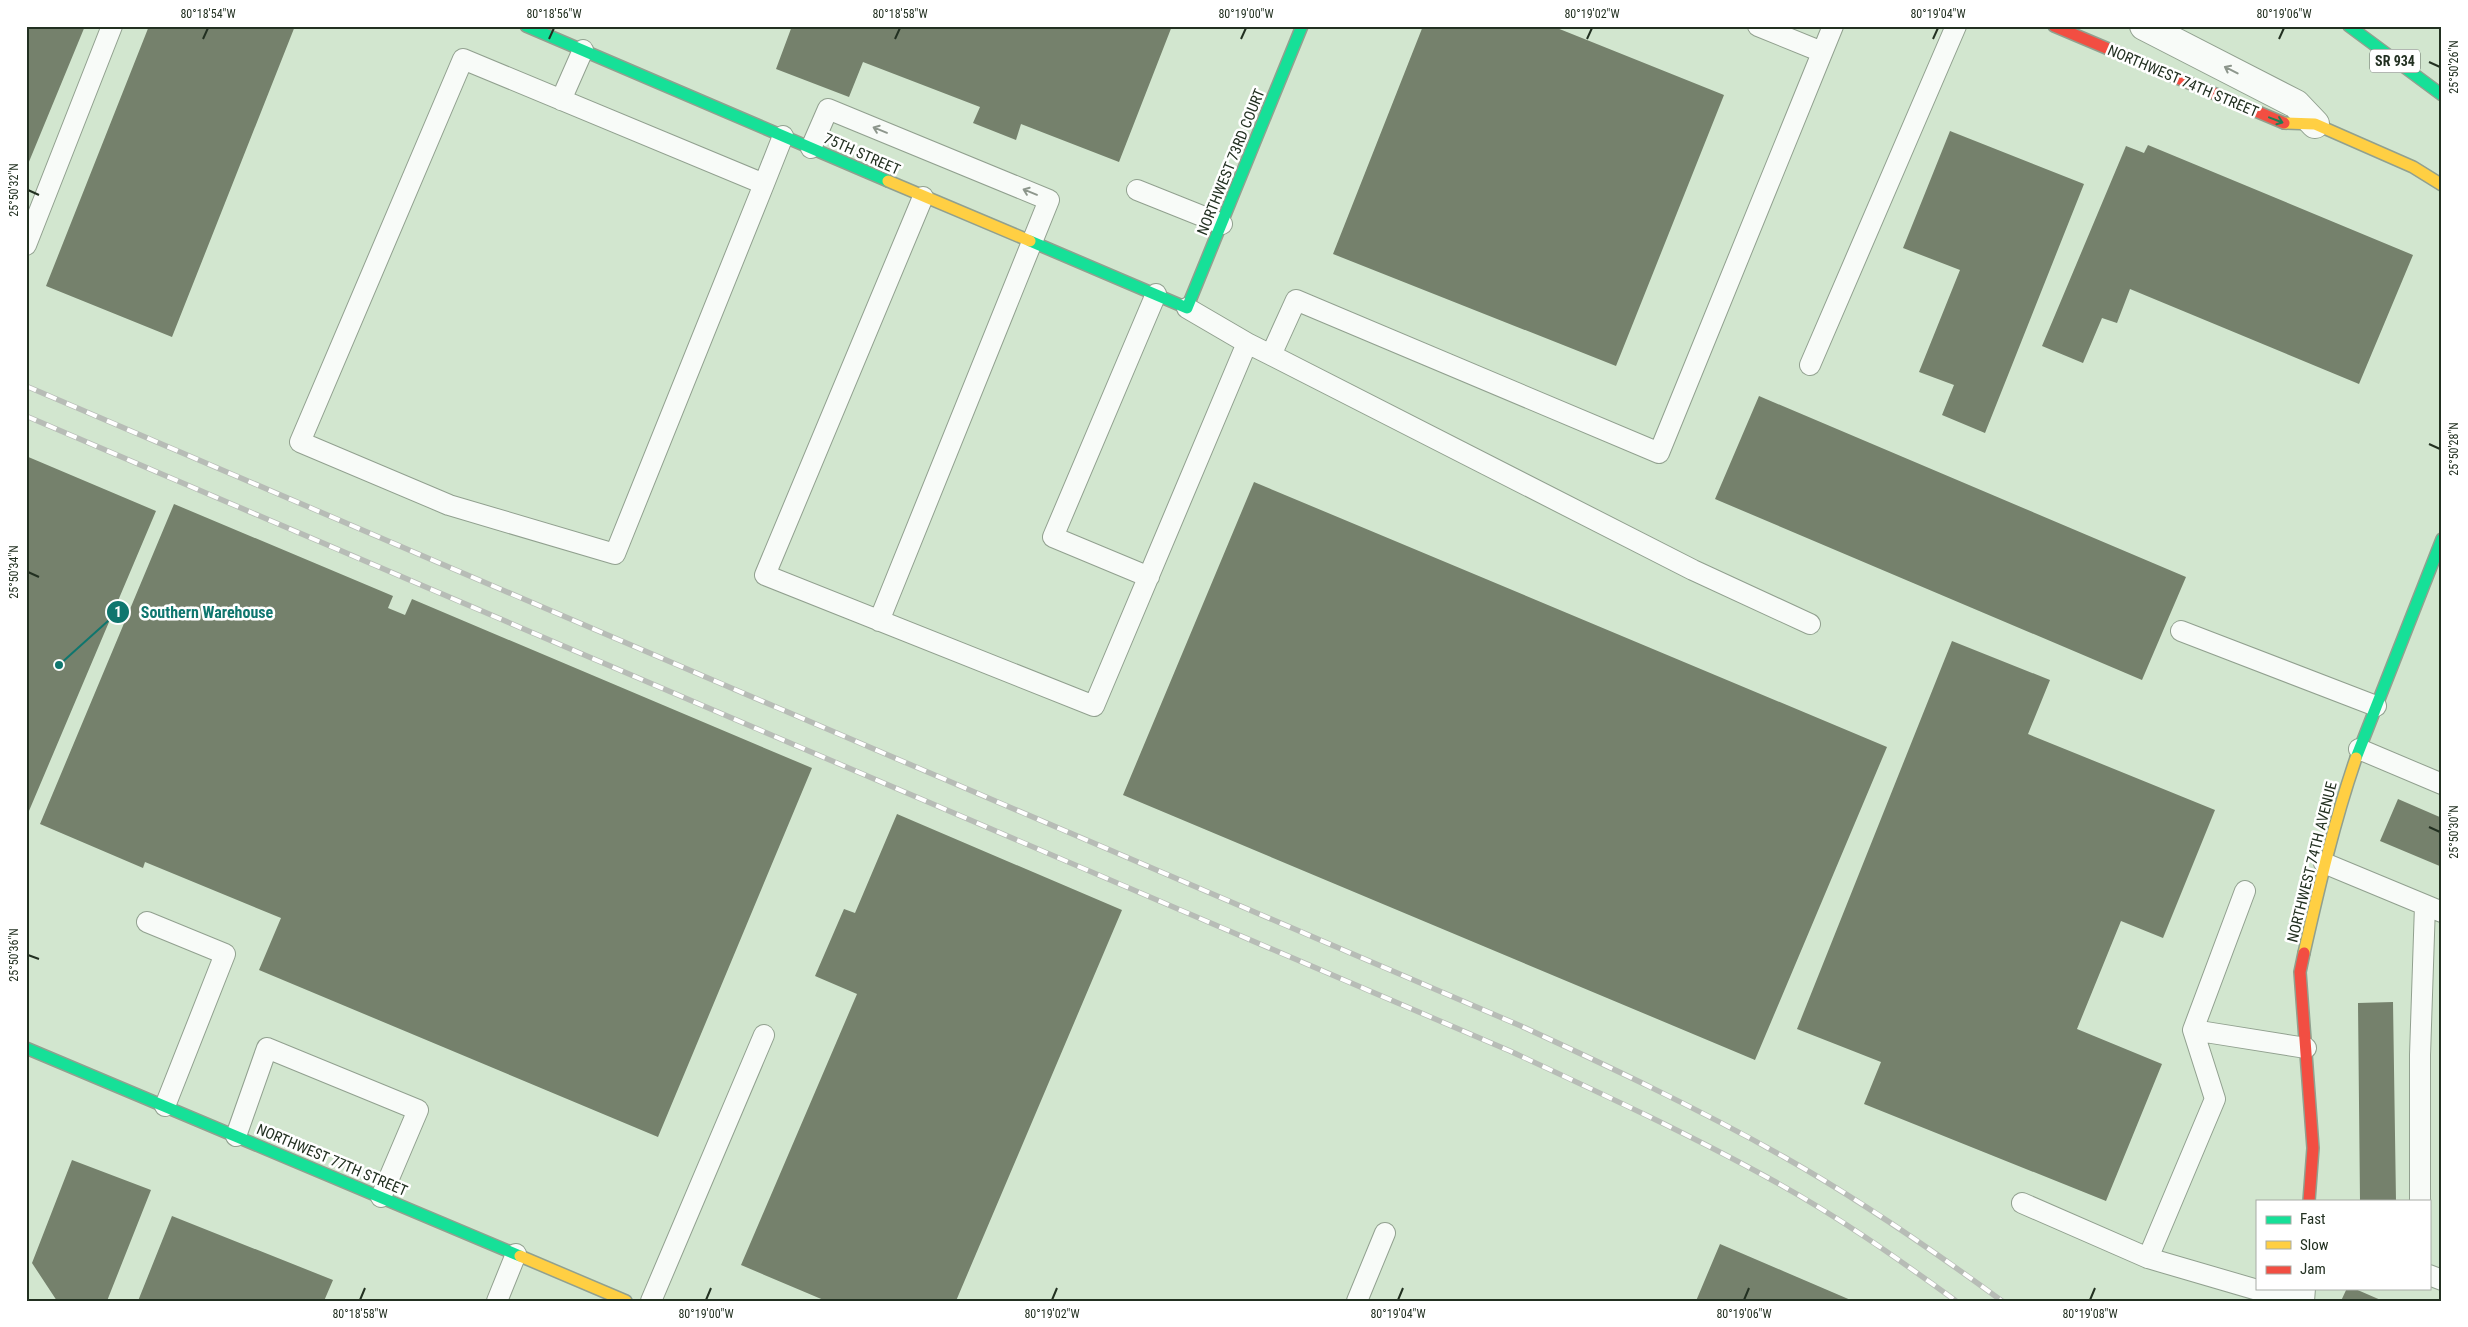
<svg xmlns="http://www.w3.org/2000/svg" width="2468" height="1327" font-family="'Roboto Condensed',sans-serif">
<rect width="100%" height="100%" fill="#d2e6cf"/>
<path fill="#75816c" d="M26,26H85L26,169Z
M149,26H295L172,337L46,286Z
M792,26H1172L1119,162L1021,124L1016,140L973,123L980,107L863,62L849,97L776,69Z
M1423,26H1552L1724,95L1616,366L1333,254Z
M1950,131L2084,184L1985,433L1942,415L1954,385L1919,372L1960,270L1903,248Z
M2148,145L2413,255L2359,384L2130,289L2117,323L2102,318L2083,363L2042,346L2126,146L2144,153Z
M1759,396L2186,577L2142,680L1715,499Z
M26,456L156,511L26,818Z
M1254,482L1887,747L1755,1060L1123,795Z
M174,504L393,596L388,608L405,615L412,599L812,768L658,1137L259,970L281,918L145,862L143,868L40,824Z
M1952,641L2050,680L2028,734L2215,810L2163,938L2121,921L2077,1029L2162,1064L2106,1201L1864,1104L1881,1062L1797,1029Z
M2398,799L2442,818V867L2380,841Z
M897,814L1122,910L956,1301H826L741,1265L857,994L815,976L844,909L855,913Z
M2393,1002L2396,1201H2360L2358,1003Z
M72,1160L151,1190L107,1301H57L32,1263Z
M172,1216L333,1280L324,1301H138Z
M1720,1244L1853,1301H1696Z
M2347,1288H2353L2383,1301H2341Z"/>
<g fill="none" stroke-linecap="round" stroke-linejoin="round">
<g stroke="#91a08f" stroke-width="22">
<path id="lane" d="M1758,26L1822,52
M561,100L583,50
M811,148L828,109L1049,200L879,621
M764,184L463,59L300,442L449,505L615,554L764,184L783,136
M1137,190L1222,224
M923,197L765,575L1094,706L1247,343L1187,308
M26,245L112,26
M1247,343L1271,355L1296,300L1659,453L1833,26
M1271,355L1693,570L1810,624
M1810,365L1956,26
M1149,577L1053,537L1156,294
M2181,631L2376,706
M2359,749L2442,784
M2324,863L2442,912
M2245,891L2193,1030L2306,1048
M147,922L225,954L165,1106
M2193,1030L2215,1099L2148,1258L2295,1301
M236,1136L267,1048L418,1110L381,1197
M2420,1201V1055L2425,905
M2022,1203L2148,1258
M2429,1275L2442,1280
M497,1301L516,1254
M651,1301L764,1035
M1357,1301L1385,1233"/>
</g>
<g stroke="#91a08f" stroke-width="30">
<path id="street" d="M2144,26L2296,104L2315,124
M2300,1301L2301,1288"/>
</g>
<g stroke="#91a08f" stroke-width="14">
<path id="fast" d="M526,26L888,181
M2349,26L2442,95
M1030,241L1187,308L1302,26
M2356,758L2442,539
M26,1048L520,1256"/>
</g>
<g stroke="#91a08f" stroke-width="14">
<path id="slow" d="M2284,123L2315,124L2413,167L2442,185
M888,181L1030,241
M2304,953C2319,887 2334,822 2356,758
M520,1256L626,1301"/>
</g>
<g stroke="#91a08f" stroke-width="14">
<path id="jam" d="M2054,26L2284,123
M2304,953L2300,972L2313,1148L2309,1201"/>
</g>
<use href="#lane" stroke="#f8fbf8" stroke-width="20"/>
<use href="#street" stroke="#f8fbf8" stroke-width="28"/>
<use href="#fast" stroke="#16e098" stroke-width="11"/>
<use href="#slow" stroke="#ffcf43" stroke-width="11"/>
<use href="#jam" stroke="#f24e42" stroke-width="11"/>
<g stroke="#b7bcb6" stroke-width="5.5">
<path id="rail" d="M26,386L1521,1026C1610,1067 1699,1109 1784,1157C1860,1200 1931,1249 2002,1301
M26,416L1510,1051C1598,1092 1687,1133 1772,1180C1836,1215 1897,1258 1956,1301"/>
</g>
<use href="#rail" stroke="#fff" stroke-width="4" stroke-dasharray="11" stroke-linecap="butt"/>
</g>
<defs><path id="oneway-shaft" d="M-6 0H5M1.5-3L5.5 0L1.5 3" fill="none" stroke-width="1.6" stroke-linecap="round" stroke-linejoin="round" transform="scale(1.25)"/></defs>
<g stroke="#8d968c">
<use href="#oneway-shaft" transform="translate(2231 70) rotate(-153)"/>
<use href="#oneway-shaft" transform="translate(880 130) rotate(-158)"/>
<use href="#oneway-shaft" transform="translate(1030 192) rotate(-158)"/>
</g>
<use stroke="#1d7f57" href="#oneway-shaft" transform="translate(2276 120) rotate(21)"/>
<path fill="none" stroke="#223021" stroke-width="2" d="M203,39L208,28M549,39L554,28M895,39L900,28M1241,39L1246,28M1587,39L1592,28M1933,39L1938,28M2279,39L2284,28M2429,62L2440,67M28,190L39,195M2429,444L2440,449M28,572L39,577M2429,827L2440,832M28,955L39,959M360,1300L365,1288M706,1300L711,1288M1052,1300L1057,1288M1398,1300L1403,1288M1744,1300L1749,1288M2090,1300L2095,1288"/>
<g text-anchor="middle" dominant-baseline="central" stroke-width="5" stroke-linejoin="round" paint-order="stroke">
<rect fill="#fff" stroke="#646e64" stroke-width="1" x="2370" y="49.5" width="50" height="23" rx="4"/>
<g font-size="14" font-weight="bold" fill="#223021">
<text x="2395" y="61">SR 934</text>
</g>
<g font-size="15" fill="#223021" stroke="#fff">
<text transform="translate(2183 81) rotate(23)">NORTHWEST 74TH STREET</text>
<text transform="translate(862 154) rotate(24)">75TH STREET</text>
<text transform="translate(1231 162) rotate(-68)">NORTHWEST 73RD COURT</text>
<text transform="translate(2312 862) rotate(-76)">NORTHWEST 74TH AVENUE</text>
<text transform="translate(332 1160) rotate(23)">NORTHWEST 77TH STREET</text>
</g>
</g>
<path fill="none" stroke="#0f766e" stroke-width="2" d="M59 665L118 612"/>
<g fill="#0f766e" stroke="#fff" stroke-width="2">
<circle cx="59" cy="665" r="5"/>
<circle cx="118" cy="612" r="12"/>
</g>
<g font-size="15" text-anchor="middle" font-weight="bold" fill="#fff">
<text x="118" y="617">1</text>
</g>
<g font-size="16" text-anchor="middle" font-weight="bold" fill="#0f766e" stroke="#fff" stroke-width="5" stroke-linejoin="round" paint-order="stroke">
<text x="207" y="618">Southern Warehouse</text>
</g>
<rect width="2468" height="1327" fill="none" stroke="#ffffff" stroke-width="55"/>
<rect x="2256" y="1200" width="175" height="90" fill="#ffffff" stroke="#a7aca6"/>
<rect x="2266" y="1216" width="25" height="8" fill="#16e098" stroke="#a7aca6"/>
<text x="2300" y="1224" font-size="15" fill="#223021">Fast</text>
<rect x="2266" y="1241" width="25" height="8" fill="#ffcf43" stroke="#a7aca6"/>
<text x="2300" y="1250" font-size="15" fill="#223021">Slow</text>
<rect x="2266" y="1266" width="25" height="8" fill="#f24e42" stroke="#a7aca6"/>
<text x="2300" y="1274" font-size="15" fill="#223021">Jam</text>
<rect x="28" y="28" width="2412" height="1272" fill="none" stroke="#223021" stroke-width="2"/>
<g font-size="12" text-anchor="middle" fill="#223021">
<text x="208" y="18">80°18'54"W</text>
<text x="554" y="18">80°18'56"W</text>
<text x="900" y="18">80°18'58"W</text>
<text x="1246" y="18">80°19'00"W</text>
<text x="1592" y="18">80°19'02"W</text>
<text x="1938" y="18">80°19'04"W</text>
<text x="2284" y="18">80°19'06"W</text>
<text transform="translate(2454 67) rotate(-90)" y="4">25°50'26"N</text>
<text transform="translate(14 190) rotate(-90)" y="4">25°50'32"N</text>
<text transform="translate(2454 449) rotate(-90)" y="4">25°50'28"N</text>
<text transform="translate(14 572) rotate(-90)" y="4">25°50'34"N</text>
<text transform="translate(2454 832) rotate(-90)" y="4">25°50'30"N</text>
<text transform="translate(14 955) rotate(-90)" y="4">25°50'36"N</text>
<text x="360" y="1318">80°18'58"W</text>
<text x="706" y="1318">80°19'00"W</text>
<text x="1052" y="1318">80°19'02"W</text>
<text x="1398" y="1318">80°19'04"W</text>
<text x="1744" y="1318">80°19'06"W</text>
<text x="2090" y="1318">80°19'08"W</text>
</g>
</svg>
